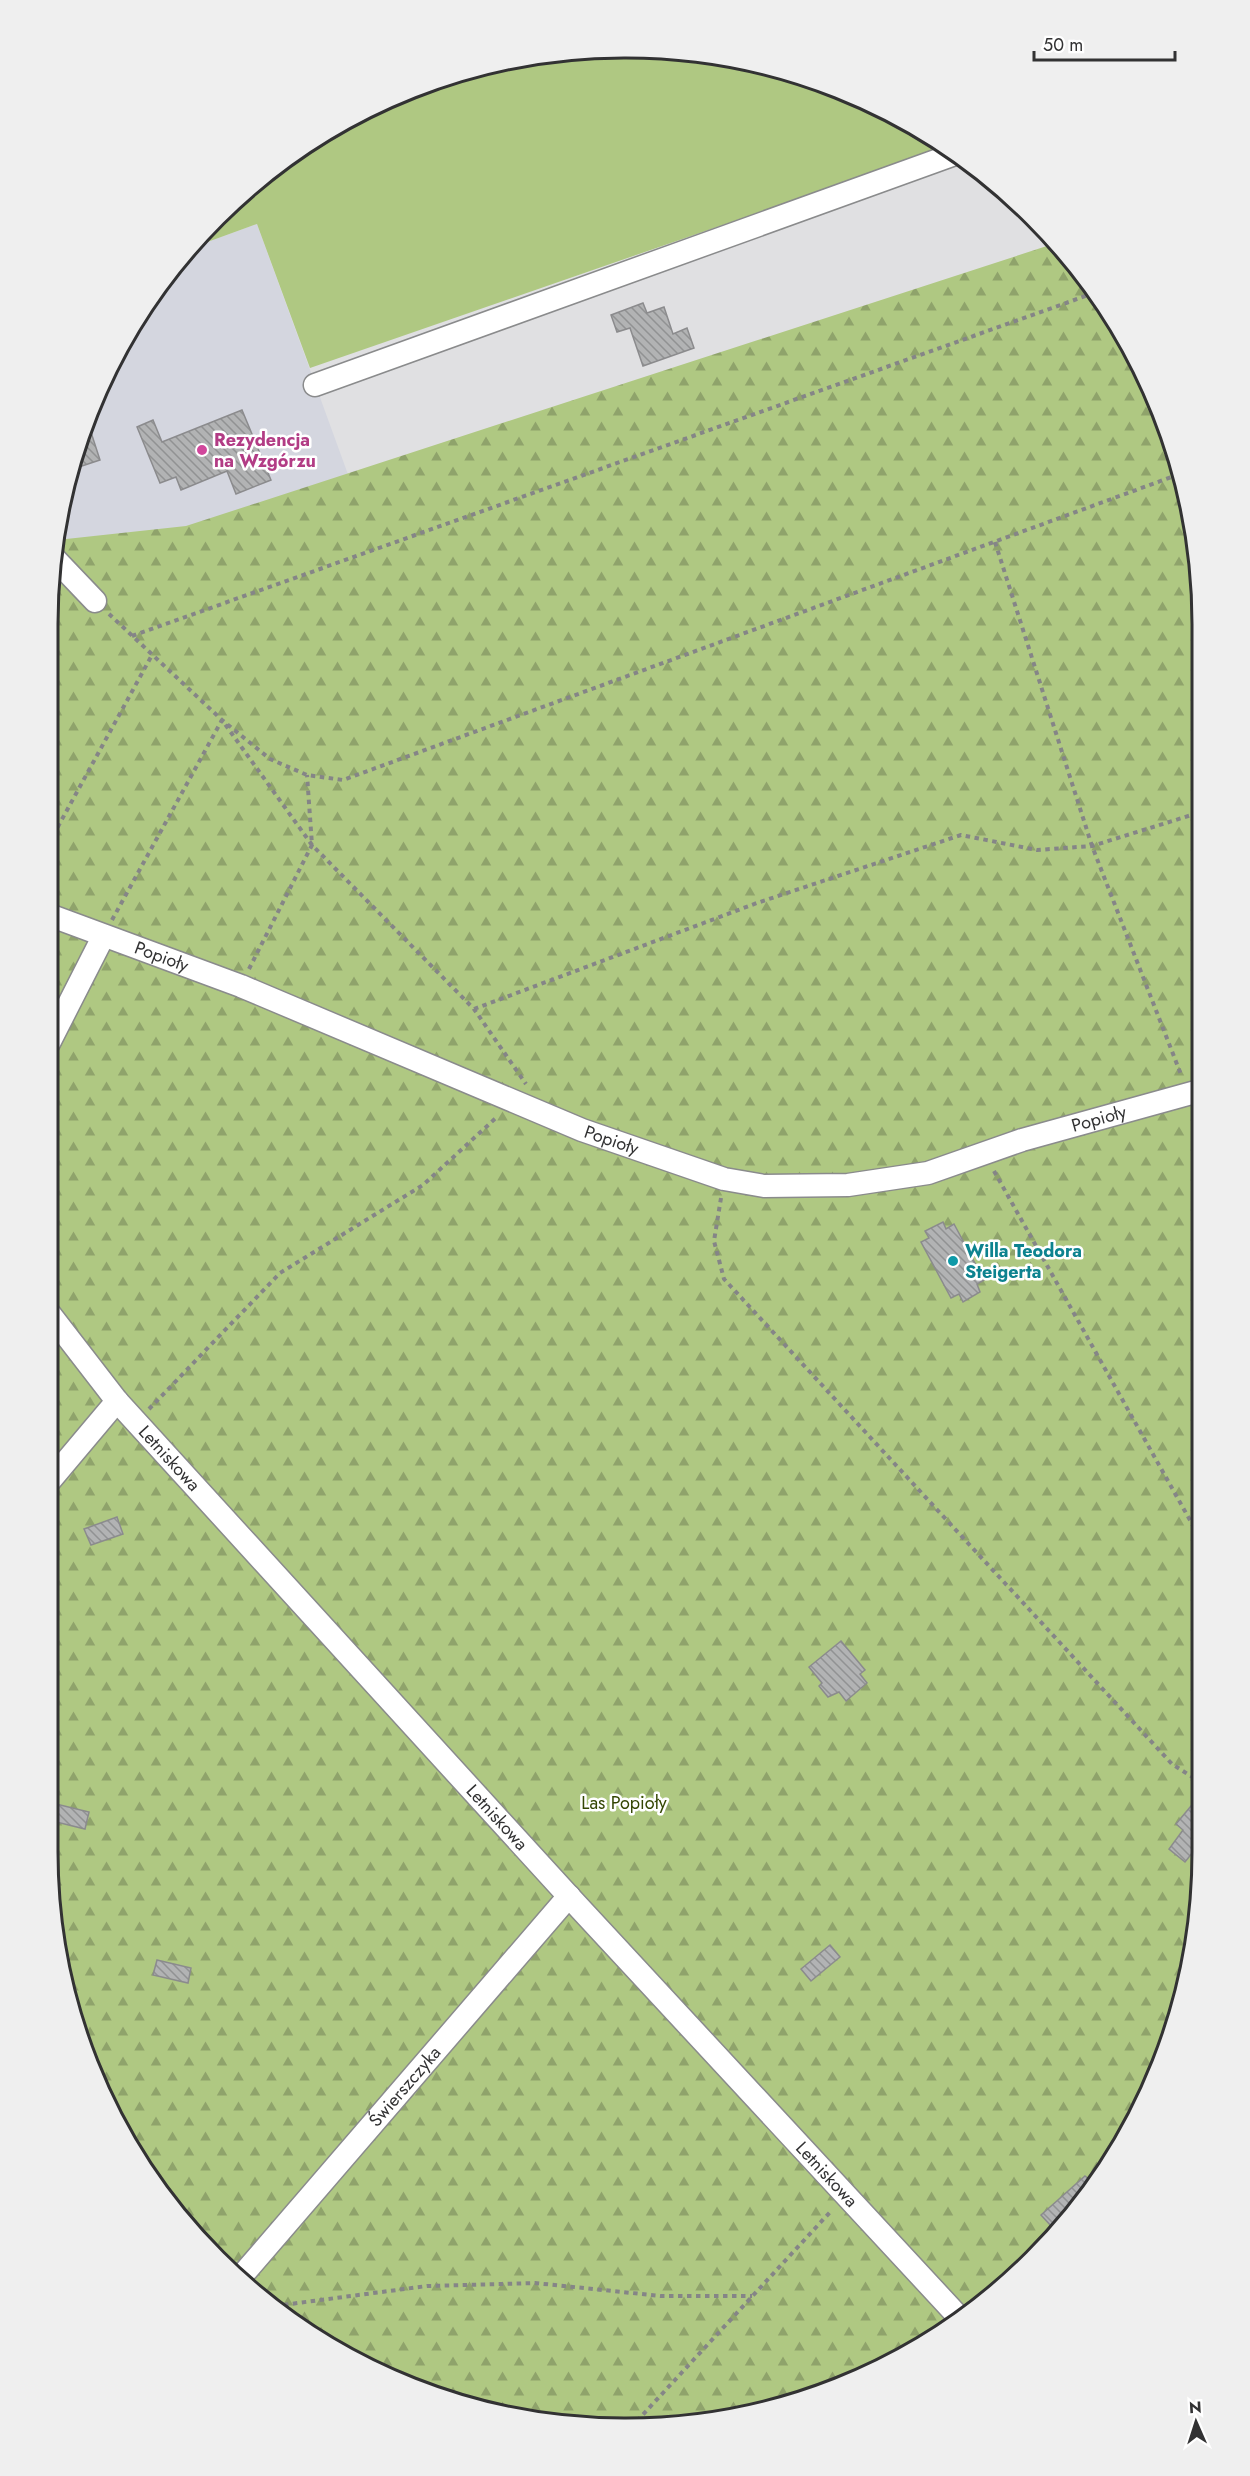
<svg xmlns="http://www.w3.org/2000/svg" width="1250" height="2476" font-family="Jost,sans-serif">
<defs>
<pattern id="forest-firs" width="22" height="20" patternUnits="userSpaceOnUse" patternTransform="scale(1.5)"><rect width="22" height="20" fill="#afc882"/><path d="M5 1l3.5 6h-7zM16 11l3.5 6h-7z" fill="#8fa36b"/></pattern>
<pattern id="building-back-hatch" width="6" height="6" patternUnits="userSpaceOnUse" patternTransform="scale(1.5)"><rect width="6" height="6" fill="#b2b3b4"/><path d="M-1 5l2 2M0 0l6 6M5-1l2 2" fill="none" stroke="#919293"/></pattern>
</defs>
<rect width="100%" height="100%" fill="#e0e0e2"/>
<path fill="#d4d6df" d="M257,224L357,499L111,593L58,535L68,476L107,370L167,274L191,248Z"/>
<path fill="#afc882" d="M662,49L774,68L880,107L945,148L310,368L257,224L191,248L244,191L336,125L439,79L549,53Z"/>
<path fill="url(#forest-firs)" d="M1053,244L1083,274L1158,405L1197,550L1201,1888L1182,2000L1143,2106L1033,2259L880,2369L700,2423L512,2417L336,2351L244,2285L167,2203L79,2037L48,1851L49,588L57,540L186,526Z"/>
<path fill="url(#building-back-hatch)" stroke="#8b8b8d" stroke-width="1.5" d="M643,303L647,313L664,307L673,334L687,328L694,348L643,366L630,328L617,332L611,315Z
M242,410L271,480L236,494L227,471L181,490L176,477L160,483L137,427L153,420L162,442Z
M88,423L100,460L70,470V468Z
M943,1222L946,1229L954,1224L984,1280L977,1284L980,1292L963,1302L959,1294L951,1298L921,1242L929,1238L925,1231Z
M117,1517L123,1534L91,1545L84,1529Z
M841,1641L865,1670L860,1674L867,1683L846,1701L839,1692L828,1697L819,1686L822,1683L809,1667Z
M1201,1794V1842L1185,1862L1169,1849L1183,1830L1176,1824Z
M48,1802L89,1812L85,1829L48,1820Z
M830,1945L840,1957L811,1981L801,1969Z
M157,1960L191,1968L188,1983L153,1975Z
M1085,2176L1090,2180L1053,2228L1041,2215Z"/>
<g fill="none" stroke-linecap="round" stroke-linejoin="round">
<g stroke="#8a8b8c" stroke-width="25">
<g id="minor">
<path d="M315,385L955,154"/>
<path d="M54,558L95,601"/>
<path id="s1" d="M49,915L241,986L582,1130L724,1179L764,1186L848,1185L928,1173L1022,1140L1199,1091"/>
<path d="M49,1043L103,937"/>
<path id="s2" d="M49,1313L117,1401L575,1903L956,2314"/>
<path d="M48,1483L117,1401"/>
<path id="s3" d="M239,2279L569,1896"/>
</g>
</g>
<path stroke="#858587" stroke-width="4" stroke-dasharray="4.5 4.5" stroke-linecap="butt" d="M995,542L1092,846L1182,1077
M109,614L222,720L270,759L307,775L343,780L1177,475
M132,636L1094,293
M49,843L152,655
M112,920L222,720L312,845L474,1009L526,1084
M249,969L312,845L307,775
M474,1009L757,903L961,835L1037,850L1092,846L1198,813
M994,1171L1200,1538
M721,1198L714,1241L724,1279L1172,1764L1197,1780L1200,1776
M149,1409L280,1273L423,1185L498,1116
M275,2306L427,2286L535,2283L661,2296H752
M637,2421L832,2210"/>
<use href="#minor" stroke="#fff" stroke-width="22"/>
</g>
<circle fill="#d1479c" stroke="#fff" stroke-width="2" cx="202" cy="450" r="6"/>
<circle fill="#0f9aa8" stroke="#fff" stroke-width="2" cx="953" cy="1261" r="6"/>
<g text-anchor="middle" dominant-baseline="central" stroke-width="5" stroke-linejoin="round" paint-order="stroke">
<g font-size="18" font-weight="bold" fill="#b23c85" stroke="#fff" text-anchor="start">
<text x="214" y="440">Rezydencja<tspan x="214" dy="21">na Wzgórzu</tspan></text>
</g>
<g font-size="18" fill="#323233" stroke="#fff">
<text stroke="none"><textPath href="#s1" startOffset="120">Popioły</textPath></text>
<text stroke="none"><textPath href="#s1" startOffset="1110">Popioły</textPath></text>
<text stroke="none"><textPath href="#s1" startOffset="606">Popioły</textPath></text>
<text stroke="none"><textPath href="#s2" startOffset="189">Letniskowa</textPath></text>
<text stroke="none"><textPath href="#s2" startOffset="675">Letniskowa</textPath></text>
<text stroke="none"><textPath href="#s3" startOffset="254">Świerszczyka</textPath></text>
<text stroke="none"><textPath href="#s2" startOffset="1161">Letniskowa</textPath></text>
</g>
<g font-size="18" font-weight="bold" fill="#0d838f" stroke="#fff" text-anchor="start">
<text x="965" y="1251">Willa Teodora<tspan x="965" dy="21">Steigerta</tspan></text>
</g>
<g font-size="18" fill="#344603" stroke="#fff">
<text x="624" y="1803">Las Popioły</text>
</g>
</g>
<path d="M0 0H1250V2476H0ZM624 58H626A566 566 0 0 1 1192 624V1852A566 566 0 0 1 626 2418H624A566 566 0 0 1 58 1852V624A566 566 0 0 1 624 58Z" fill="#efefef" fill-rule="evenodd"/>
<path fill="none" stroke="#323233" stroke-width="3" d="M624 58H626A566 566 0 0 1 1192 624V1852A566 566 0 0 1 626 2418H624A566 566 0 0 1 58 1852V624A566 566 0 0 1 624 58Z"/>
<g transform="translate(1196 2422) rotate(357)" stroke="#ffffff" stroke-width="4.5" paint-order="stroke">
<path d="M0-4.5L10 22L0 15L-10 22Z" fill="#323233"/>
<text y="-9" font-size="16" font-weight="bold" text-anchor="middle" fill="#323233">N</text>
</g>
<path d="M1034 51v9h141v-9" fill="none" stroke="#323233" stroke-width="3"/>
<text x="1043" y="51" font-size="18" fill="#323233" stroke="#ffffff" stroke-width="4.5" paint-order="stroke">50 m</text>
</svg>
